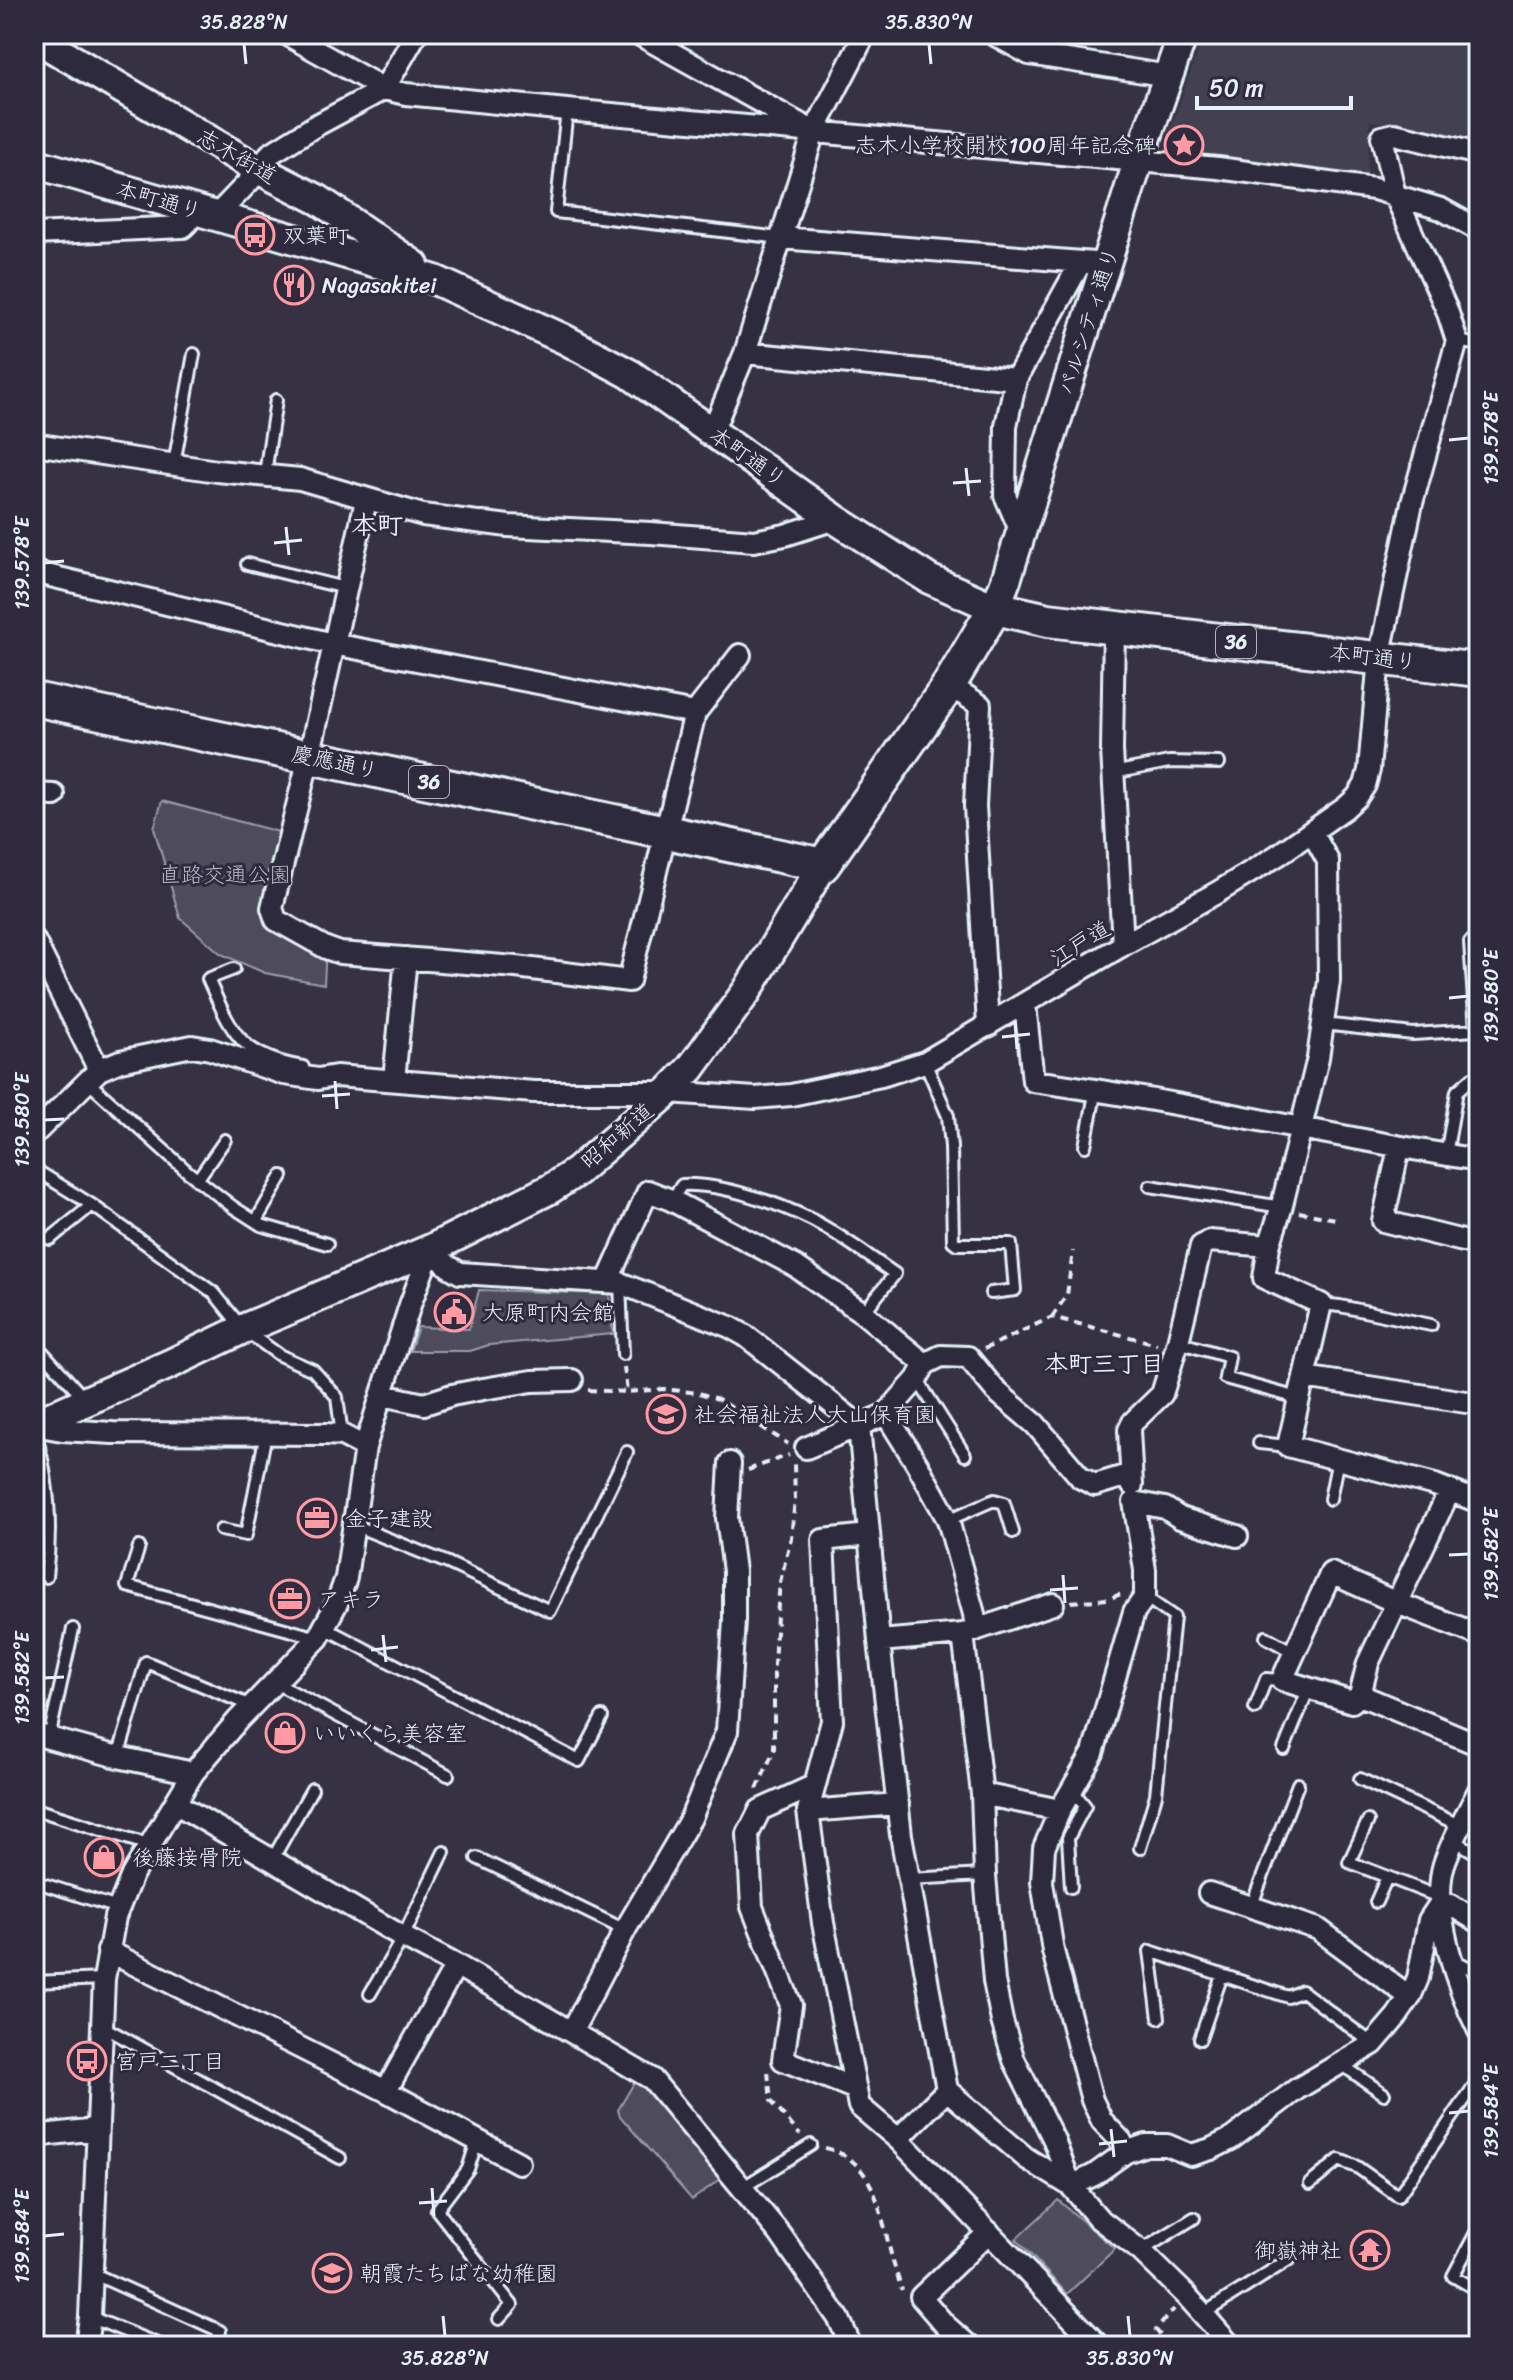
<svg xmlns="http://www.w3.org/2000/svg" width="1513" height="2380" font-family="Sriracha,'Klee One',sans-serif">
<rect width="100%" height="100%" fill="#363244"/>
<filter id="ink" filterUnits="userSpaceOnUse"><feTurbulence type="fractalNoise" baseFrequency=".0125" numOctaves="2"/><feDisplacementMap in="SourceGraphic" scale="16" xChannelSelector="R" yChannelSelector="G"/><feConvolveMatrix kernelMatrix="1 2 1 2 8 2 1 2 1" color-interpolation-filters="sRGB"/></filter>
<g filter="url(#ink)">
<path fill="#433f51" d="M1012,34H1080L1070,50L1040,47Z
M1204,34H1479V141L1370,121L1367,179L1180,151L1168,135Z"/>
<path fill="#4d4b5c" stroke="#9a9eaa" stroke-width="2" d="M162,801L290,835L272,908L326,948L324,984L265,973L221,954L180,918L154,828Z
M479,1290L609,1294L613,1334L489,1345L470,1351H410L418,1327L469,1329Z
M637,2078L658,2092L727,2174L692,2200L620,2116L618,2110Z
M1058,2200L1115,2249L1067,2294L1016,2239Z"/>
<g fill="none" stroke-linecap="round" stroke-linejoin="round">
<g stroke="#e8f1f8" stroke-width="16">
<path id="lane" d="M567,110L556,212L781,238
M1457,341L1479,345
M174,464L194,354
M265,474L276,400
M247,564L345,588
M1113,773L1169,762L1219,763
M234,969L208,979C232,1032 239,1056 303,1067
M1323,1024L1413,1034L1476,1030L1470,942
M925,1062L948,1116L951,1147L953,1241L957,1244H1011L1015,1290L991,1293
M87,1081L188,1172L233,1207L261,1225L327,1244
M1085,1146L1096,1089
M1446,1155L1457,1091L1472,1078
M34,1169L92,1205L214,1293L243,1329L279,1355L313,1370L337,1397L342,1435
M197,1180L225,1140
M1150,1186L1282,1207
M671,1200L682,1185C720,1183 778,1203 812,1220C841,1235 868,1256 895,1274L863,1313
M256,1221L282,1176
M50,1239L92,1205
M620,1284L623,1354
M1321,1304L1340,1306L1431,1325
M1178,1342L1229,1357L1225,1378L1298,1398
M39,1348L83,1397
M917,1379L965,1455
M34,1429C49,1476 52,1528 46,1577
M1259,1443L1288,1446
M1330,1499L1338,1459
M948,1520L994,1500L1004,1503L1013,1532
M354,1525L448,1563L550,1611L627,1452
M221,1530L246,1535L266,1433
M139,1547L127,1586L318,1638
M325,1628L579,1761L602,1717
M1266,1637L1295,1653
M276,1683L448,1775
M1255,1708L1266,1679L1282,1680
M49,1738L73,1629
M1284,1749L1308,1690
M118,1757L146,1662L251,1706
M1360,1779L1461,1826
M35,1809L149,1845
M1368,1821L1349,1862L1439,1897
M1454,1840L1479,1855
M1140,1848L1156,1795L1174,1617L1145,1597
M477,1858L625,1930
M272,1860L312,1789
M908,1879L985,1875
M40,1883L118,1908
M1071,1887L1068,1838L1085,1806L1072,1790
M1376,1902L1387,1877
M1251,1907L1298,1784
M1452,1959L1479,1973
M34,1982L104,1979
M370,1994L403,1937L444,1852
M1159,2018L1150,1951L1288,1997L1302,1991L1373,2044
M102,2026L340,2158
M1200,2039L1222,1975
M1341,2064L1384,2094
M477,2141L468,2169L437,2210L512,2305L499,2319
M1310,2184L1339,2160L1357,2167L1398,2196L1479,2079
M742,2188L811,2145
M1478,2229L1453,2276L1479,2291
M1141,2251L1194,2218
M92,2273L220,2331L215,2346
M1203,2314L1290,2259
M90,2317L162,2346"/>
</g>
<g stroke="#e8f1f8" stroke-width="26">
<path id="street" d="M286,34L384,89L416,34
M638,34L807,128
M993,34L1029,54L1169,76
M216,216L260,170L270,154L315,126L384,89L406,94L567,110L1218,168L1374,189L1441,209L1479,230
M34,234L183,227L188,222L192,209
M781,238L1107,264
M745,353L1016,379
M712,432L745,353L814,132L865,34
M34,444L217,471L300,479L423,515L508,526L651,533L754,541L785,535L835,519
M366,500L309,757L272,908L276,920L326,948L340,953L516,967L629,981L695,713L740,655
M1021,532L1005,495L1006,426L1016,379L1081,262
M34,572L333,644L695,713
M1114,628L1112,750L1123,945
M949,685L980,705L975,806L988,1026
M34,794L54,795
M1312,832L1328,861L1329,981L1318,1058L1281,1209L1269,1246L1264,1278L1321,1304L1288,1446L1435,1485L1479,1502
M34,940L99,1070
M1025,1004L1033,1081C1183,1101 1330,1137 1479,1160
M394,1080L406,958
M34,1134L99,1070L120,1061L192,1046L210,1049L284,1074L318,1079L336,1076L534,1092H668L755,1098L791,1095L881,1076L925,1062L1123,945L1218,892L1278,855L1345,808L1357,797L1365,785L1369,770L1379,658L1412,503L1457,341L1447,310L1395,195L1382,137L1394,134L1479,154
M1399,1148L1383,1221L1479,1245
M607,1282L648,1191L671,1200L795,1266L863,1313L925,1364
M1304,1377L1479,1404
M383,1395L424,1404L452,1395L483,1389L532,1381L572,1380
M886,1414L917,1464L948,1520L974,1614L976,1630
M34,1425L62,1430L113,1433L326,1434L342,1435L365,1447
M806,1448L886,1414L917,1379L925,1364L941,1356L968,1357L996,1391L1035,1424L1081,1478L1095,1485L1131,1474
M1132,1485L1129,1430L1133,1422L1162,1394L1178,1342L1201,1246L1209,1241L1269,1246
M868,1535L823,1540L832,1721L808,1811L823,1923L859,2106L898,2139L1099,2346
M963,1634L982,1794L985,1875L994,1981L1002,2021L1014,2060L1054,2140L1071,2186L1094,2175L1126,2152L1146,2145H1167L1191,2155L1211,2149L1231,2139L1297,2089L1373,2044L1397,2016L1410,1997L1418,1978L1429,1920L1439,1905H1451L1479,1922
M1479,1635L1397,1603L1331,1573L1282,1680L1352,1702L1360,1695L1479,1745
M879,1641L963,1634L1053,1604
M1360,1695L1368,1663L1450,1490
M34,1734L118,1757L193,1773
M815,1785L760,1810L748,1834L752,1907L791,2005L783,2060L856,2089
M1479,1790C1467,1814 1453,1838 1444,1864C1430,1909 1458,1990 1479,2031
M982,1794L1060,1810
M175,1803L403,1937L456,1965L652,2079L780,2234L839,2319L851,2346
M808,1811L898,1804
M1209,1893L1318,1929L1410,1997
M108,1951L386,2091L519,2163
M572,2031L625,1930L691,1818L727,1731L734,1620V1571L727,1518L730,1463
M386,2091L456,1965
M34,2136L97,2129
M898,2139L947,2090
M1126,2152L1121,2141L1102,2121L1092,2100L1053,1951L1042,1882L1044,1848L1060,1810L1093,1753L1134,1612L1145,1597V1570L1134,1502L1165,1508L1180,1518L1237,1536
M86,2346L90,2317L104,1979L115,1917L132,1875L193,1773L238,1720L318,1638L337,1603L346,1578L365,1447L410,1305L431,1249L448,1266L460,1273L620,1283L730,1327L746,1336L859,1425L879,1641L901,1835L947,2090L1026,2158L1071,2186L1098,2218L1141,2251L1186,2295L1231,2346
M969,2346L945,2325L921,2297L989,2232"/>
</g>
<g stroke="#e8f1f8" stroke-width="34">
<path id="secondary" d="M34,37L260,170L319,200L414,265
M34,163L435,280L564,339L630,374L835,519L929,579L995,608L1006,580L1138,162L1183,34
M34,1424L170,1364L243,1329L431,1249L550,1189L576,1172L668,1092L691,1068L747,991L823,865"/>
</g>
<g stroke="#e8f1f8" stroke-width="38">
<path id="primary" d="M34,699L823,865L949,685L995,608L1048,620L1479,670"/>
</g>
<path stroke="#e8f1f8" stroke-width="4" stroke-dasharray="8 6" stroke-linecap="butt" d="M1299,1212L1335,1219
M1052,1317L1067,1295L1073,1251
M984,1349L1052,1317L1157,1344
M624,1367L627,1392
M588,1390L627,1392L664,1389L699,1393L718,1399L788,1444
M748,1470L789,1455
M1071,1602L1107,1599L1121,1594
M757,1789L774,1750V1664L777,1616L780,1582L791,1538L795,1500L794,1464
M768,2072L771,2101L800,2135
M825,2148C875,2159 880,2212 891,2254C894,2266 898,2278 902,2290
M1169,2346L1156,2330L1174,2309"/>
<use href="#lane" stroke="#2f2a3d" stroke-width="10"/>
<use href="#street" stroke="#2f2a3d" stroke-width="20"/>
<use href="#secondary" stroke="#2f2a3d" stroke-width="28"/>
<use href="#primary" stroke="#2f2a3d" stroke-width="32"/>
</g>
</g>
<path fill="none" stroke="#e8f1f8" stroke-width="3" d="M244,44L246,64M929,44L931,64M1449,440L1469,438M966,468L969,496M953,483L981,481M286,527L289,555M274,543L302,540M44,563L64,561M1449,998L1469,996M1015,1021L1017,1049M1002,1037L1030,1034M335,1081L337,1109M322,1096L350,1094M44,1120L64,1119M1449,1555L1469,1554M1063,1575L1065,1603M1050,1590L1078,1588M383,1635L386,1662M371,1650L398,1647M44,1678L64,1677M1449,2113L1469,2111M1111,2129L1114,2157M1099,2144L1127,2141M432,2188L434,2216M419,2203L447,2201M44,2236L64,2234M443,2316L445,2336M1128,2316L1130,2336"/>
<defs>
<g id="sight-ring" transform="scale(2)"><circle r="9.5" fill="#2f2a3d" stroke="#ff9aa2" stroke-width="1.5"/><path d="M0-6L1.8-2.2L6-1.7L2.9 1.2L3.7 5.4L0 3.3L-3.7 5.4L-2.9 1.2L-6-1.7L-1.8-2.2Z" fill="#ff9aa2"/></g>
<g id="bus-ring" transform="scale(2)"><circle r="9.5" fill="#2f2a3d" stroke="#ff9aa2" stroke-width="1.5"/><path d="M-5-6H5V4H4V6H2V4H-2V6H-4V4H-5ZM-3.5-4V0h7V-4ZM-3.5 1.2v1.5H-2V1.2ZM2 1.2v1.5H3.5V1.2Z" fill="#ff9aa2"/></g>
<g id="restaurant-ring" transform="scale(2)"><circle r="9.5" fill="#2f2a3d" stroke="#ff9aa2" stroke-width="1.5"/><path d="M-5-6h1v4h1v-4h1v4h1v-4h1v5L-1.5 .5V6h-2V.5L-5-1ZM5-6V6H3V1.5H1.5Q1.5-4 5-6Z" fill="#ff9aa2"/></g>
<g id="civic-ring" transform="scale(2)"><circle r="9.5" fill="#2f2a3d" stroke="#ff9aa2" stroke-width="1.5"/><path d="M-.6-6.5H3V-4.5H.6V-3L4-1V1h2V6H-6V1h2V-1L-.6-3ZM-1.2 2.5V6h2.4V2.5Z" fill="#ff9aa2"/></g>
<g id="school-ring" transform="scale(2)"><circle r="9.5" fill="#2f2a3d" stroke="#ff9aa2" stroke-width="1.5"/><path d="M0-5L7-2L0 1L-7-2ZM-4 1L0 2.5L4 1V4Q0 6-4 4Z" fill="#ff9aa2"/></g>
<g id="office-ring" transform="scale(2)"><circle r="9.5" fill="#2f2a3d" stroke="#ff9aa2" stroke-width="1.5"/><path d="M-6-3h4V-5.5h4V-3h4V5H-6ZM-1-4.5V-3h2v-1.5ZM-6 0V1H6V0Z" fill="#ff9aa2"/></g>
<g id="shop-ring" transform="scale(2)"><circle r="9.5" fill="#2f2a3d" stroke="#ff9aa2" stroke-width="1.5"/><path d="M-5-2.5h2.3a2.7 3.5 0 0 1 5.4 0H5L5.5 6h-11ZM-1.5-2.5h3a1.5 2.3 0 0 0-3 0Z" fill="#ff9aa2"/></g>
<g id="temple-ring" transform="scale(2)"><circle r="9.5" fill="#2f2a3d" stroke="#ff9aa2" stroke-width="1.5"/><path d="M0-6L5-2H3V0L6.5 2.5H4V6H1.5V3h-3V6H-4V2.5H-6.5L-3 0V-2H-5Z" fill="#ff9aa2"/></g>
</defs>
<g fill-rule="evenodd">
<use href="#sight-ring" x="1184" y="145"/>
<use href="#bus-ring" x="255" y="235"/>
<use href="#restaurant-ring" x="294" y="285"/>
<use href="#civic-ring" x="454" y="1312"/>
<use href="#school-ring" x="666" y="1414"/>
<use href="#office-ring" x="317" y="1518"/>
<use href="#office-ring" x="290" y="1599"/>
<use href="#shop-ring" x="285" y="1733"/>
<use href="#shop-ring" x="104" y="1857"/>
<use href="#bus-ring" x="87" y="2061"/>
<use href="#temple-ring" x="1370" y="2250"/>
<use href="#school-ring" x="332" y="2273"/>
</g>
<g text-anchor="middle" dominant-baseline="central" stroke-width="6" stroke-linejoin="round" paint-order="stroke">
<g fill="#2f2a3d" stroke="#b0b5c0" stroke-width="2">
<rect x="1216" y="626" width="40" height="32" rx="6"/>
<rect x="409" y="766" width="40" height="32" rx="6"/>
</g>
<g font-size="20" font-weight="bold" fill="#e8f1f8">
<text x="1236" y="642">36</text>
<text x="429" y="782">36</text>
</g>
<g font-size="22" fill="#e8f1f8" stroke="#2f2a3d" text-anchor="start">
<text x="1156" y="145" text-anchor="end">志木小学校開校100周年記念碑</text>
<text x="283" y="235">双葉町</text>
<text x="322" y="285">Nagasakitei</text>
<text x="482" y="1312">大原町内会館</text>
<text x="694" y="1414">社会福祉法人大山保育園</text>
<text x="345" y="1518">金子建設</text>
<text x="318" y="1599">アキラ</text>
<text x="313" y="1733">いいくら美容室</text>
<text x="132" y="1857">後藤接骨院</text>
<text x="115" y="2061">宮戸二丁目</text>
<text x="1342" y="2250" text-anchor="end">御嶽神社</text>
<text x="360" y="2273">朝霞たちばな幼稚園</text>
</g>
<g font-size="22" fill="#e8f1f8" stroke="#2f2a3d">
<text transform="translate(237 156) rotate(30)">志木街道</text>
<text transform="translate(159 200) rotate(16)">本町通り</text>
<text transform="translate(1088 321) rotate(-72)">パルシティ通り</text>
<text transform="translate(748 457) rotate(35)">本町通り</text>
<text transform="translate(1373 657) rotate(7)">本町通り</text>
<text transform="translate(335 762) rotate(12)">慶應通り</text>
<text transform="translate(1080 943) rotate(-31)">江戸道</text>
<text transform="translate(617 1136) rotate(-41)">昭和新道</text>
</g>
<g font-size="22" fill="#b2b7c1" stroke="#2f2a3d">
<text x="225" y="874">直路交通公園</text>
</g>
<g font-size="24" font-weight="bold" fill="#e8f1f8" stroke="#2f2a3d">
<text x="1104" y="1364">本町三丁目</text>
</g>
<g font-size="26" font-weight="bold" fill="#e8f1f8" stroke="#2f2a3d">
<text x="377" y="525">本町</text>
</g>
</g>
<rect width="1513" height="2380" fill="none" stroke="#2f2a3d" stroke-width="88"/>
<path d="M1197 96v12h154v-12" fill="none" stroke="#e8f1f8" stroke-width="4"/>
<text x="1209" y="96" font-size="24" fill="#e8f1f8" stroke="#2f2a3d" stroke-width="6" paint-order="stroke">50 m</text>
<rect x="44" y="44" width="1425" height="2292" fill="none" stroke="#e8f1f8" stroke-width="3"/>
<g font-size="20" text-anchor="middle" fill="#e8f1f8">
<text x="244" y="29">35.828°N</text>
<text x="929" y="29">35.830°N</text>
<text transform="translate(1491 438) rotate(-90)" y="7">139.578°E</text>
<text transform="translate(22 563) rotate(-90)" y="7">139.578°E</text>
<text transform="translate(1491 996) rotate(-90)" y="7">139.580°E</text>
<text transform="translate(22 1120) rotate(-90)" y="7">139.580°E</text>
<text transform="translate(1491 1554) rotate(-90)" y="7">139.582°E</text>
<text transform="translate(22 1678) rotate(-90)" y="7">139.582°E</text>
<text transform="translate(1491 2111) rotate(-90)" y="7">139.584°E</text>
<text transform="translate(22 2236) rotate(-90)" y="7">139.584°E</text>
<text x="445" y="2365">35.828°N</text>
<text x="1130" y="2365">35.830°N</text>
</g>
</svg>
